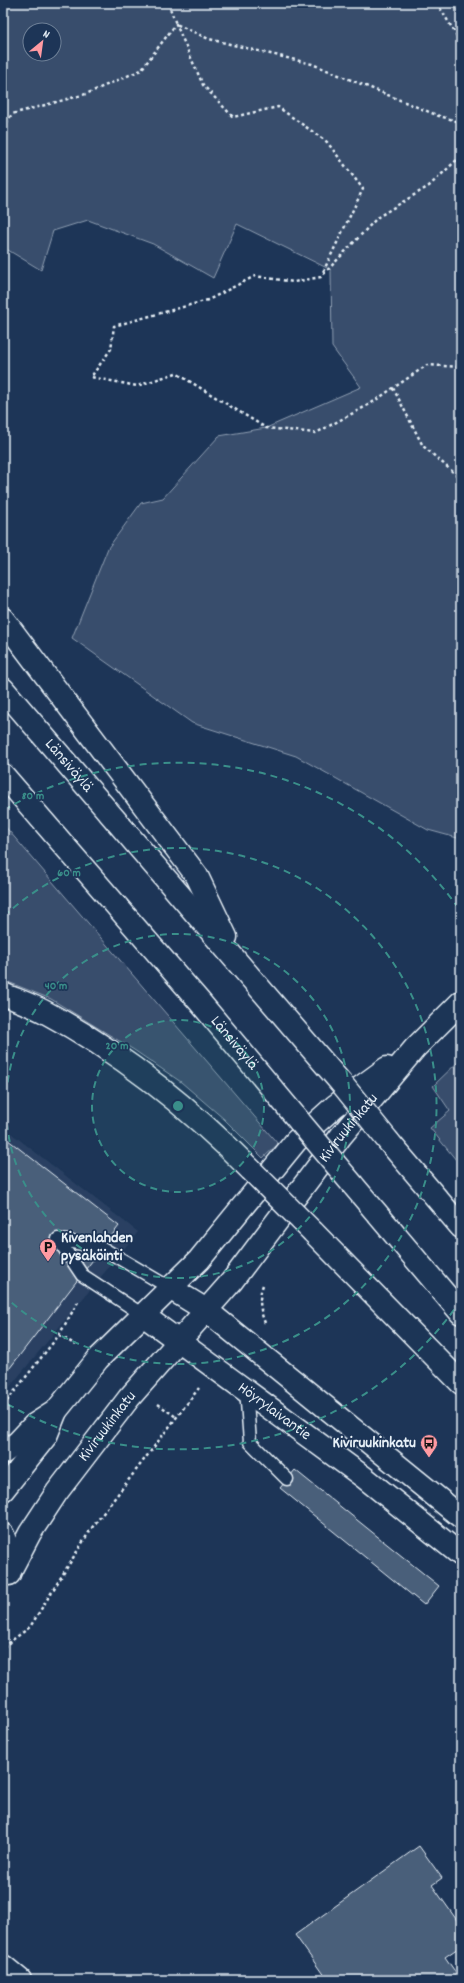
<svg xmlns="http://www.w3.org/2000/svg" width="464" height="1983" font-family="Dekko,sans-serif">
<rect width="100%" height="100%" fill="#1d3557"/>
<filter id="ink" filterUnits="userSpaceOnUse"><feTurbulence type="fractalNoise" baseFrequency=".025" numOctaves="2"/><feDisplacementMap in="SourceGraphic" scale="8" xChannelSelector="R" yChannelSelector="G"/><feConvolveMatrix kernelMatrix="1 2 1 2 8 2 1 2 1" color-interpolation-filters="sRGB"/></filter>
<g filter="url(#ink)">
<path fill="#2a4162" d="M3,1127L138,1232L3,1395Z"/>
<path fill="#374d6c" stroke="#909fb2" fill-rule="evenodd" d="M3,3H461V839L428,830L296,756L192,723L72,638L108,548L141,503L163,498L219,436L266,428L361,387L332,347L331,270L237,224L213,278L153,244L88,220L53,231L41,270L3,247ZM30,30H54V54H30Z
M3,824L278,1144L263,1158L224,1119L181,1082L134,1050L51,999L3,980Z
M461,1059V1166L430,1128L450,1111L433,1086Z"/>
<path fill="#495e7a" stroke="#e8f1f8" d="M3,1136L119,1226L3,1377Z
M295,1470L439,1586L424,1605L280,1488Z
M419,1846L442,1878L432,1885L461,1926V1946L445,1957L461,1980H327L295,1935Z"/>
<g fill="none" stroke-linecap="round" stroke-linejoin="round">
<g stroke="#e8f1f8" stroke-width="15">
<path id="lane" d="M58,1239L102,1248L170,1288
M58,1239L82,1275L143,1315
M246,1389L250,1442L287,1479"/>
</g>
<g stroke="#e8f1f8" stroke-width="25">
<path id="street" d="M3,1966L20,1980"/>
</g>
<g stroke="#e8f1f8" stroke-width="25">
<g id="secondary">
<path d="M170,1288L206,1310L461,1517"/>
<path id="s1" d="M143,1315L365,1478L461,1555"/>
<path d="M3,1490L46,1436L56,1411L98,1359L199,1260L296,1141L335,1106L387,1068"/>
<path d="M3,1535L10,1555L9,1574"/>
<path id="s2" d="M9,1573L30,1533L57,1492L129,1398L232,1281L341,1136L415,1048L461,1002"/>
</g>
</g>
<g stroke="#e8f1f8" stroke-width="25">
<path id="primary" d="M3,1453L18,1442L34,1425L56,1411"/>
</g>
<g stroke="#e8f1f8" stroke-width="25">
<g id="highway">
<path d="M3,619L197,876L226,937"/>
<path id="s3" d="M3,689L342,1084"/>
<path id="s4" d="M3,775L199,1001L300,1122"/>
<path d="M3,994C17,1000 32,1005 45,1012C122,1053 190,1108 251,1170"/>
<path d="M389,1142L461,1227"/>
<path d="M353,1185L461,1313"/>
<path d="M313,1232L461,1383"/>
</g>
</g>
<path stroke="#e8f1f8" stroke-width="2.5" stroke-dasharray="3 3" stroke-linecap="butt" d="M168,3L176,24L209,39L312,64L439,116L461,122
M437,3L457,36L461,49
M3,128L12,114L86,94L141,70L176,24L203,85L233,117L278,107L327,142L363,189L322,274
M461,156L429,186L378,217L321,277L294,282L255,276L208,300L114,326L111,349L91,377L137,386L176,373L266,428L316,433L370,404L427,365L461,367
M393,388L423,446L461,479
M263,1285C258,1298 260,1311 265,1323
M59,1335L76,1345
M158,1404L176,1417
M3,1406L59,1335L78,1302
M3,1647L30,1627L91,1529L199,1388"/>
<use href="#lane" stroke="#1d3557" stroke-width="12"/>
<use href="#street" stroke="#1d3557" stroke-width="22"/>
<use href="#secondary" stroke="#1d3557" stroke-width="22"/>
<use href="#primary" stroke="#1d3557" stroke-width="22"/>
<use href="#highway" stroke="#1d3557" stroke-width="22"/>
<g stroke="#e8f1f8" stroke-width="25" stroke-linecap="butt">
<path id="highway-bridge" d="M342,1084L389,1142
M300,1122L353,1185
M251,1170L313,1232"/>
</g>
<use href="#highway-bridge" stroke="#1d3557" stroke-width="22"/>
</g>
</g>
<circle cx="178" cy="1106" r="86" fill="#3a8f8a" fill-opacity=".12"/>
<g fill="none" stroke="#3a8f8a" stroke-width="2" stroke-dasharray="7 5">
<circle cx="178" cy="1106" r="86"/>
<circle cx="178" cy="1106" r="172"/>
<path d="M4 916A258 258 0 1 1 4 1296"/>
<path d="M461 1300A343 343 0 0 1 4 1402M4 810A343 343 0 0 1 461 912"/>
</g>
<defs>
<g id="parking-pin" transform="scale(0.9)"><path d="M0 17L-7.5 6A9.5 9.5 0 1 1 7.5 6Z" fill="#ff9aa2" stroke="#1d3557"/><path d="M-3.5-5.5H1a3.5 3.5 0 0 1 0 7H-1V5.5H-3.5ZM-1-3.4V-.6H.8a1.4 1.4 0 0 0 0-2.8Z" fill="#111"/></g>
<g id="bus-pin" transform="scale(0.9)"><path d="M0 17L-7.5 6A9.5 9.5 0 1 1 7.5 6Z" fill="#ff9aa2" stroke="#1d3557"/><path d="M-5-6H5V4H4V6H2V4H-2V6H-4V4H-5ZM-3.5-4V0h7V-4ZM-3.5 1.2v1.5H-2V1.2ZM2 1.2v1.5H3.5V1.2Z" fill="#111"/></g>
</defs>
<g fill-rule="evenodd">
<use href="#parking-pin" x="48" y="1247"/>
<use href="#bus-pin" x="429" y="1443"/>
</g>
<g text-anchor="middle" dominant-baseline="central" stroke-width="3.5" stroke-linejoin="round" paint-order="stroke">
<g font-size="16" fill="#e8f1f8" stroke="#1d3557">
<text stroke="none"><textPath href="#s3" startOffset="101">Länsiväylä</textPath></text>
<text stroke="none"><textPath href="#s4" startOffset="354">Länsiväylä</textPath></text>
<text stroke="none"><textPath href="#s2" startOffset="561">Kiviruukinkatu</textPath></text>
<text stroke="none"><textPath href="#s1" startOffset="163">Höyrylaivantie</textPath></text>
<text stroke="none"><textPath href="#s2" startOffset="177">Kiviruukinkatu</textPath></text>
</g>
<g font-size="16" font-weight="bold" fill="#e8f1f8" stroke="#1d3557" text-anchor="start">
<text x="61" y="1238">Kivenlahden<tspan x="61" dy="18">pysäköinti</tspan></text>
<text x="416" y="1443" text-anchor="end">Kiviruukinkatu</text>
</g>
</g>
<circle cx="178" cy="1106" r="6" fill="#3a8f8a" stroke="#1d3557" stroke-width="2"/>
<g font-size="12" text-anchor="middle" font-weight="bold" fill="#3a8f8a" stroke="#1d3557" stroke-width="3.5" stroke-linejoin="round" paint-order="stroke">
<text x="33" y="799">80 m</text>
<text x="69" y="876">60 m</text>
<text x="56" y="989">40 m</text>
<text x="117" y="1049">20 m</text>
</g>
<rect width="464" height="1983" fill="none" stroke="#1d3557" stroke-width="16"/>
<rect x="8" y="8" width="448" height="1967" fill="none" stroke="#e8f1f8" stroke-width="1.5" filter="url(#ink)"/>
<g transform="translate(42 42) rotate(29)"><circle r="19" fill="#1d3557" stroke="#6e8097"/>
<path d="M0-3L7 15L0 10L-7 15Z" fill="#ff9aa2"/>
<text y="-6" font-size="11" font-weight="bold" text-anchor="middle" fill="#e8f1f8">N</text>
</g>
</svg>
